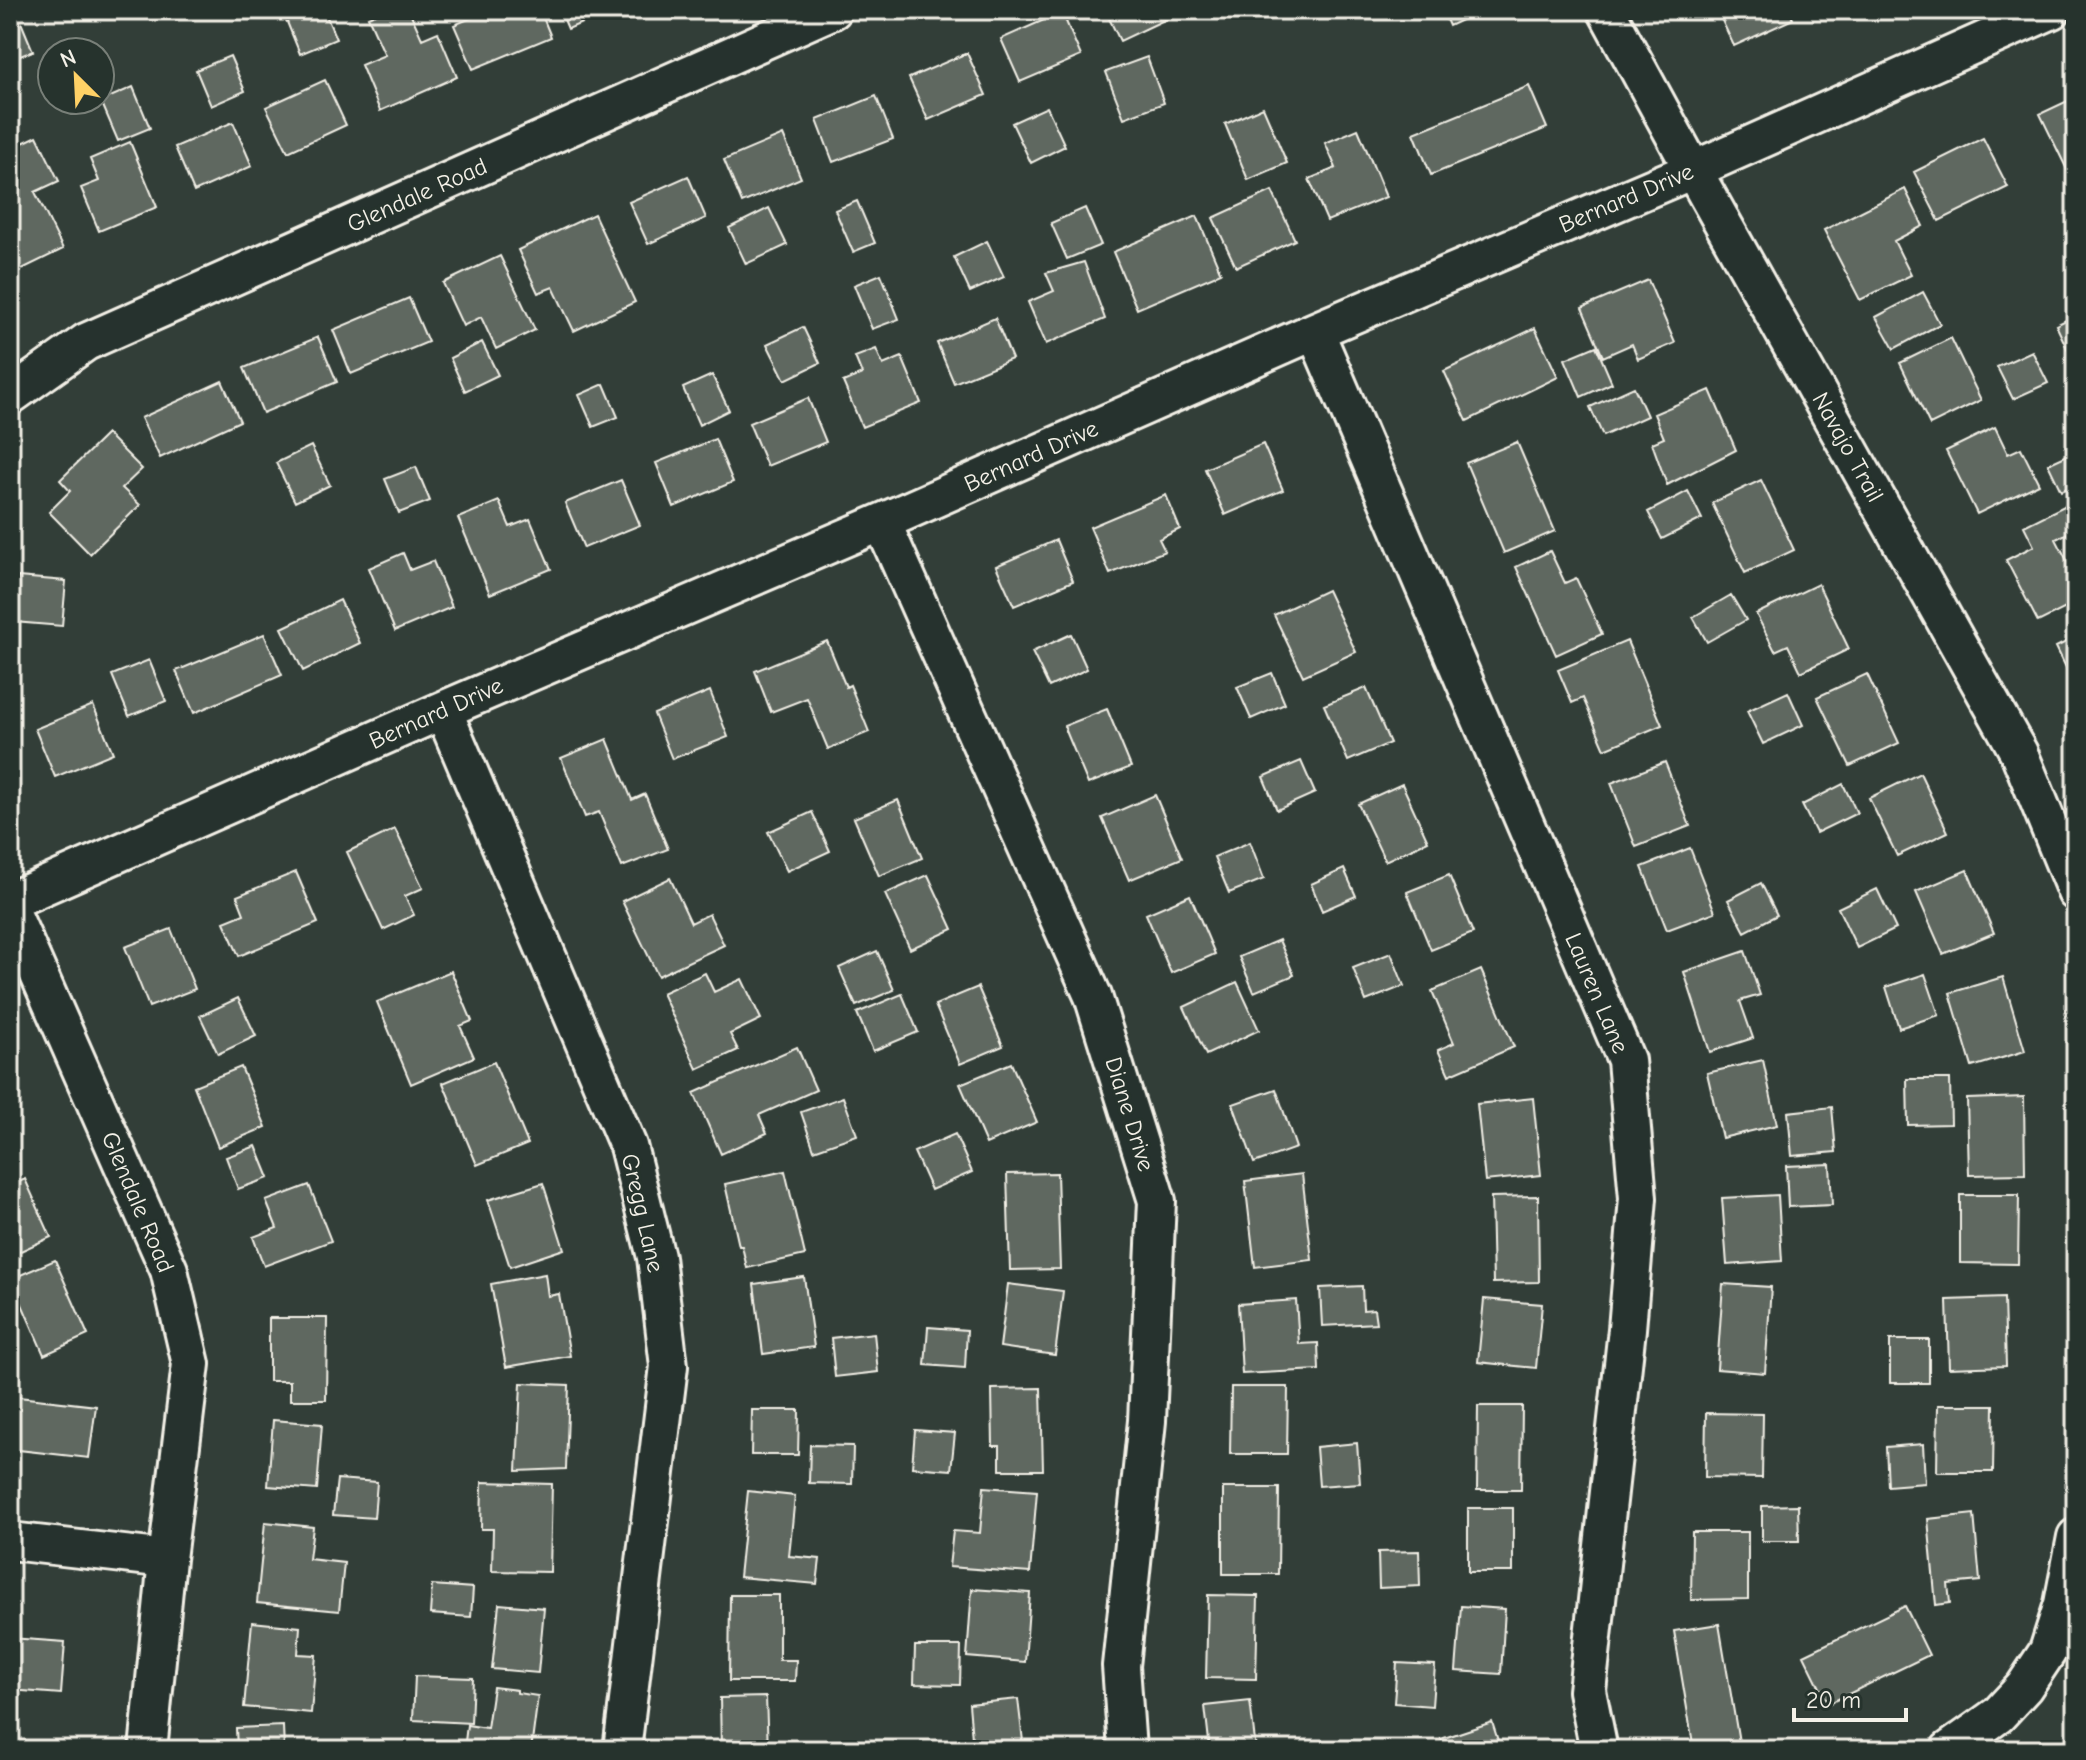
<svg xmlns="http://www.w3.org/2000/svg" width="2086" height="1760" font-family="'Comic Neue',sans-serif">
<rect width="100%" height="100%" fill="#323e38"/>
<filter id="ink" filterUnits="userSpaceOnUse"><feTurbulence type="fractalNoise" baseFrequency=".0125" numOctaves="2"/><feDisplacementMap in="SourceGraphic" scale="16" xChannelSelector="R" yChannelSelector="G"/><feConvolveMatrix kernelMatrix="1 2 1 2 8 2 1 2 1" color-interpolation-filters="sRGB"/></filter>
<g filter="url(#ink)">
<path fill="#5f6861" stroke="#f4f1e8" stroke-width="2" d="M10,10H16L33,51L10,60Z
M302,10H324L336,39L300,54L285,17Z
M384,10H409L422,39L438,32L457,77L380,111L361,65L385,55L368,17Z
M490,10H540L551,37L473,69L454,25Z
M560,10H612L568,29Z
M1105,10H1175L1177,14L1120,41Z
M1442,10H1483L1449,26Z
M1717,10H1789L1793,19L1734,46Z
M1062,12L1081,56L1020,82L1001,39Z
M967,53L986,95L928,120L909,78Z
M230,56L245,91L211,106L196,70Z
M1147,57L1164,103L1124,118L1106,72Z
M325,80L346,125L288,152L266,107Z
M1529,86L1547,128L1431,175L1414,133Z
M133,87L150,128L118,141L101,101Z
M876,96L893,139L833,162L817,120Z
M2076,97V188L2040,114Z
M1047,107L1065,146L1031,163L1012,123Z
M1263,107L1287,163L1248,180L1225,124Z
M233,122L252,166L194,192L175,147Z
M1358,129L1386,197L1327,221L1309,179L1336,168L1325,143Z
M783,135L801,178L742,203L724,160Z
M37,136L59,181L35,192L63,249L10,275V189L17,186L10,173V149Z
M1983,138L2008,187L1939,221L1914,172Z
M130,142L157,207L99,231L81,188L99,181L90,159Z
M688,176L706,218L648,244L629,202Z
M1905,189L1923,226L1894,241L1911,275L1860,300L1824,230Z
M1272,191L1295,240L1236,267L1213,218Z
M857,201L875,243L853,252L835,210Z
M769,208L787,245L746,264L729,228Z
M1085,208L1101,245L1067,259L1051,223Z
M594,214L635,302L574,331L553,287L538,293L518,250Z
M1197,216L1221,273L1137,309L1113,252Z
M987,241L1004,277L970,292L954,257Z
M500,256L535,330L496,349L481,317L463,326L443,283Z
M1084,262L1105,319L1046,344L1028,302L1054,291L1046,273Z
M881,274L899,319L872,329L854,285Z
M1648,280L1675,343L1638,359L1632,344L1603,357L1582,308Z
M1923,292L1940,324L1894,349L1876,317Z
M409,298L428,342L351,374L333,330Z
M2076,315V367L2056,325Z
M995,318L1012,359L954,383L937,343Z
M803,327L820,363L785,380L767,344Z
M1535,328L1558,377L1467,421L1444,371Z
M318,337L337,382L263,413L244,368Z
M1951,338L1981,400L1930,425L1900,363Z
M482,342L498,375L465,391L450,358Z
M1596,346L1612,383L1581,397L1565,359Z
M876,349L883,365L902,357L921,403L862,427L843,382L862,374L855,357Z
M2032,351L2048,383L2013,399L1997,367Z
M712,375L729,410L699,425L683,388Z
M222,381L240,421L160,458L141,418Z
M604,384L618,417L593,427L579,395Z
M1634,387L1647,416L1603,436L1590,407Z
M1710,390L1736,450L1667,485L1652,443L1664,438L1654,414Z
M808,398L826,442L767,466L749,423Z
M1995,427L2008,454L2021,448L2039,484L1977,514L1946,451Z
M107,434L142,469L122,488L140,505L90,554L49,512L70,491L60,480Z
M715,439L733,482L674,507L656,463Z
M1517,442L1555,531L1504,553L1466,463Z
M1263,444L1283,490L1225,515L1205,469Z
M311,446L330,485L295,502L276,463Z
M2076,451V484L2061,491L2048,464Z
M416,467L430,501L399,513L385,479Z
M621,480L640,525L584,548L565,503Z
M1761,480L1794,550L1745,573L1712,503Z
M1688,491L1702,519L1662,539L1648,512Z
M1166,495L1180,529L1159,539L1165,551L1110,574L1090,527Z
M2076,500V529L2056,539L2076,578V603L2038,622L2006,560L2034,546L2024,526Z
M499,501L510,527L530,519L551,569L490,594L458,518Z
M1056,540L1073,581L1014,606L996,566Z
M1550,551L1565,583L1576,578L1602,634L1556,655L1516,567Z
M403,553L410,570L433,561L452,607L395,631L369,568Z
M18,577L66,581L62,626L14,622Z
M1818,584L1849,649L1801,672L1788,645L1775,651L1756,614Z
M1327,590L1356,652L1303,676L1274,615Z
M1731,595L1746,620L1707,642L1693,617Z
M340,600L360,643L303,671L282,628Z
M264,634L282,675L194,713L176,671Z
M1071,634L1087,669L1049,687L1032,652Z
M2076,637V688L2056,647Z
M827,641L846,687L850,685L869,732L828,749L807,698L771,712L755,671Z
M1627,641L1662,725L1605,749L1583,698L1572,703L1558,670Z
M149,660L166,701L129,716L112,675Z
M1272,673L1285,704L1251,719L1237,687Z
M1867,674L1899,743L1850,766L1817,697Z
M1366,688L1390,743L1348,761L1324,705Z
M710,691L728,737L672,759L654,714Z
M1788,692L1803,725L1763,744L1747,711Z
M93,705L113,753L55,777L35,729Z
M1107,709L1131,767L1088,784L1064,726Z
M607,739L632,800L645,794L668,849L622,867L599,812L585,817L561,758Z
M1301,761L1315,793L1277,810L1263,777Z
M1665,762L1690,826L1636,847L1611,783Z
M1920,773L1948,832L1897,856L1869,798Z
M1402,784L1428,841L1385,861L1358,804Z
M1843,784L1857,813L1816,833L1802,805Z
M1155,795L1182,858L1129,880L1102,818Z
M898,800L922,858L879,876L854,818Z
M812,812L830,851L787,871L768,832Z
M395,829L423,888L405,896L414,915L383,930L347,852Z
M1250,842L1264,879L1229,893L1214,857Z
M1690,848L1715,912L1667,930L1642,867Z
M1344,869L1356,896L1322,911L1311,884Z
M1967,870L1994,933L1943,954L1916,892Z
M296,872L318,923L239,956L224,922L244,914L237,896Z
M928,875L953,929L910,949L885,894Z
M1449,875L1473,933L1431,950L1407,892Z
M670,878L691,923L709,914L724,945L658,976L622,901Z
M1761,883L1777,915L1745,932L1728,900Z
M1877,889L1896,929L1857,948L1838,908Z
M1190,895L1215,954L1171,973L1146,914Z
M171,929L195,989L149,1007L125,947Z
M1279,940L1294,975L1254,992L1239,957Z
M877,951L894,990L856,1006L839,968Z
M1745,951L1760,995L1740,1001L1753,1038L1710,1052L1684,972Z
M1391,953L1404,986L1366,1001L1353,968Z
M1481,970L1514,1047L1449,1075L1438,1050L1454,1043L1432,991Z
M451,971L472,1021L460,1026L474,1057L411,1084L377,1002Z
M705,973L714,992L742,979L761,1019L730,1034L738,1050L697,1069L662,993Z
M1925,974L1939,1015L1899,1028L1886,987Z
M2003,977L2025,1051L1972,1067L1950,993Z
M1237,982L1259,1030L1206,1055L1184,1007Z
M978,987L1003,1046L960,1064L935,1005Z
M902,994L918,1032L873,1051L857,1013Z
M238,998L256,1036L218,1054L200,1016Z
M797,1047L816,1090L759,1115L767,1133L721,1154L694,1093Z
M1763,1060L1777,1125L1722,1138L1707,1073Z
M494,1062L528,1144L477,1165L443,1083Z
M1011,1063L1037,1122L986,1144L960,1084Z
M241,1067L266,1127L218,1147L194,1086Z
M1907,1079H1950L1951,1124L1908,1125Z
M1276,1089L1296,1148L1254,1163L1233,1104Z
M843,1097L857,1135L814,1150L801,1112Z
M2024,1097L2025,1174L1969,1175L1967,1099Z
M1533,1098L1541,1175L1485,1181L1477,1104Z
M1832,1107L1836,1152L1792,1156L1788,1112Z
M955,1134L972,1172L931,1190L914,1152Z
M256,1146L269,1178L238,1189L226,1157Z
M1830,1164L1832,1205L1788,1207L1786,1166Z
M785,1171L805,1255L747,1268L742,1246H739L725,1184Z
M1057,1173L1060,1269L1010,1270L1007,1174Z
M1302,1174L1312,1260L1255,1267L1245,1181Z
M10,1179L13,1185L25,1179L51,1237L10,1256Z
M543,1183L564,1249L510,1267L488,1200Z
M309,1185L331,1241L264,1266L253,1237L277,1228L266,1201Z
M1778,1195L1782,1261L1727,1265L1722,1198Z
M1960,1195H2019L2018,1264L1960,1263Z
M1538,1196L1539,1282L1493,1283L1491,1197Z
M55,1260L88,1335L44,1355L11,1279Z
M545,1274L548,1296L559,1294L570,1356L506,1367L491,1284Z
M804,1277L814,1347L763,1354L754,1284Z
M1008,1284L1063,1291L1055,1355L1000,1347Z
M1723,1284L1771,1287L1765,1373L1717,1369Z
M1362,1286L1363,1310L1374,1309L1376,1323L1322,1326L1320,1288Z
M2004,1298L2006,1366L1949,1368L1947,1300Z
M1484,1299L1542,1304L1536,1368L1478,1362Z
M1296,1300L1299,1344L1318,1343L1319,1370L1242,1374L1238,1304Z
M269,1318H327L326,1400H290V1381H269Z
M928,1327L967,1330L965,1368L925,1365Z
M874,1333L878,1372L835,1377L831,1338Z
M1890,1340H1929V1383H1890Z
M521,1383L569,1385L566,1469L517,1471Z
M1231,1387H1288L1287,1454H1230Z
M1041,1388L1043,1470H1000V1446H993L992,1389Z
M10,1396L96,1406L89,1458L10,1449Z
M1938,1405H1994L1993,1472H1937Z
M1478,1406H1522L1521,1490H1477Z
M752,1410H799L798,1455H751Z
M1706,1413L1763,1414L1762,1478L1705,1477Z
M273,1420L322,1424L317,1490L268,1486Z
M915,1430L955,1433L951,1470L912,1467Z
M1357,1443L1360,1483L1319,1486L1316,1447Z
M1923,1444L1925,1483L1888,1486L1886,1447Z
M810,1445L853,1446L852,1484L809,1483Z
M337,1479L377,1482L374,1518L333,1515Z
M482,1482L552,1484L550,1572L492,1571L493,1529H481Z
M984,1487L1037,1491L1030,1573L949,1567L953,1531L980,1533Z
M1223,1488H1279L1278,1574H1223Z
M748,1491L795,1496L789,1556L820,1559L817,1584L739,1577Z
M1798,1505L1799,1541H1762V1506Z
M1468,1508H1513V1572H1468Z
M1974,1514L1980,1581L1948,1584L1950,1603L1936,1605L1928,1519Z
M265,1522L313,1527L309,1559L344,1563L339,1611L257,1603Z
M1692,1532H1748V1599L1691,1600Z
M1419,1551L1420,1586L1379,1588L1378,1552Z
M432,1585L473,1588L471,1617L430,1614Z
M972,1589L1030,1593L1025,1662L967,1657Z
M730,1595H779V1660H796L795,1681H729Z
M1208,1595L1258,1596L1256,1679L1206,1678Z
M499,1604L544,1608L538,1673L492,1669Z
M1461,1606L1505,1609L1501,1674L1456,1671Z
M1905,1606L1929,1655L1828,1704L1804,1655Z
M252,1622L300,1627L298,1654L316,1655L311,1713L244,1707Z
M1719,1624L1739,1742L1694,1750L1674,1631Z
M10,1638L65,1642L61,1694L10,1690Z
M915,1646H961L960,1685L914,1684Z
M1397,1663L1435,1665L1432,1706L1394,1703Z
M415,1676L473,1678L471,1723L413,1720Z
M493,1687L517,1690V1693L538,1696L531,1750H464L467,1725L487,1728Z
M766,1697L768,1750H721L720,1698Z
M1018,1699L1024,1750H973L969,1704Z
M1250,1701L1256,1750H1210L1205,1706Z
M1492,1722L1501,1750H1444L1441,1739Z
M283,1726L284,1750H237L236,1728Z
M10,1741L45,1745V1750H10Z"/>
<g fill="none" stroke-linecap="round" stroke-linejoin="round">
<g stroke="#f4f1e8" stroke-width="42">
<path id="minor" d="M1606,10L1693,170L2019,753L2076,892
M1315,331L1626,1060L1638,1198L1627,1329L1587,1691L1599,1750
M10,396L86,342L833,10
M882,522L1093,996L1157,1201L1147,1421L1121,1666L1127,1750
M443,710L628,1146L656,1257L669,1366L622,1750
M10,901L443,710L882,522L1315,331L1693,170L2052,10
M10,909L169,1270L191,1364L167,1559L148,1750
M10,1541L167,1559
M1949,1750L1998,1715L2024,1687L2048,1651L2063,1604L2076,1537"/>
</g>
<use href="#minor" stroke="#26332d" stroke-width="36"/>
</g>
</g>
<g text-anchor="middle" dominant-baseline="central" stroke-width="6" stroke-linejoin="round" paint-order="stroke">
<g font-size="24" fill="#f4f1e8" stroke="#26332d">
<text transform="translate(417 195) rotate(-24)">Glendale Road</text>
<text transform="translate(1626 198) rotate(-23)">Bernard Drive</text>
<text transform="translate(1848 447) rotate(61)">Navajo Trail</text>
<text transform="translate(1031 456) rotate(-24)">Bernard Drive</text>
<text transform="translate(436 713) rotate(-24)">Bernard Drive</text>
<text transform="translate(1597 993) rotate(67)">Lauren Lane</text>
<text transform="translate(1130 1114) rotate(73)">Diane Drive</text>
<text transform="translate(138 1202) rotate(67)">Glendale Road</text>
<text transform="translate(643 1213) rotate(77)">Gregg Lane</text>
</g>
</g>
<rect width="2086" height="1760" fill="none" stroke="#26332d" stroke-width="40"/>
<rect x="20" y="20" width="2046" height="1720" fill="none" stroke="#f4f1e8" stroke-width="3" filter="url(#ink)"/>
<g transform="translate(76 76) rotate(336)"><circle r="38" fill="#26332d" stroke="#787f78" stroke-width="2"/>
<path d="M0-6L14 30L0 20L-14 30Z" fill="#ffd166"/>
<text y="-12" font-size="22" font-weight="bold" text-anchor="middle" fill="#f4f1e8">N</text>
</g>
<path d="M1794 1708v12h112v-12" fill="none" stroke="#f4f1e8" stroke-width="4"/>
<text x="1806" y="1708" font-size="24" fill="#f4f1e8" stroke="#26332d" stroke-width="6" paint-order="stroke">20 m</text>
</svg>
